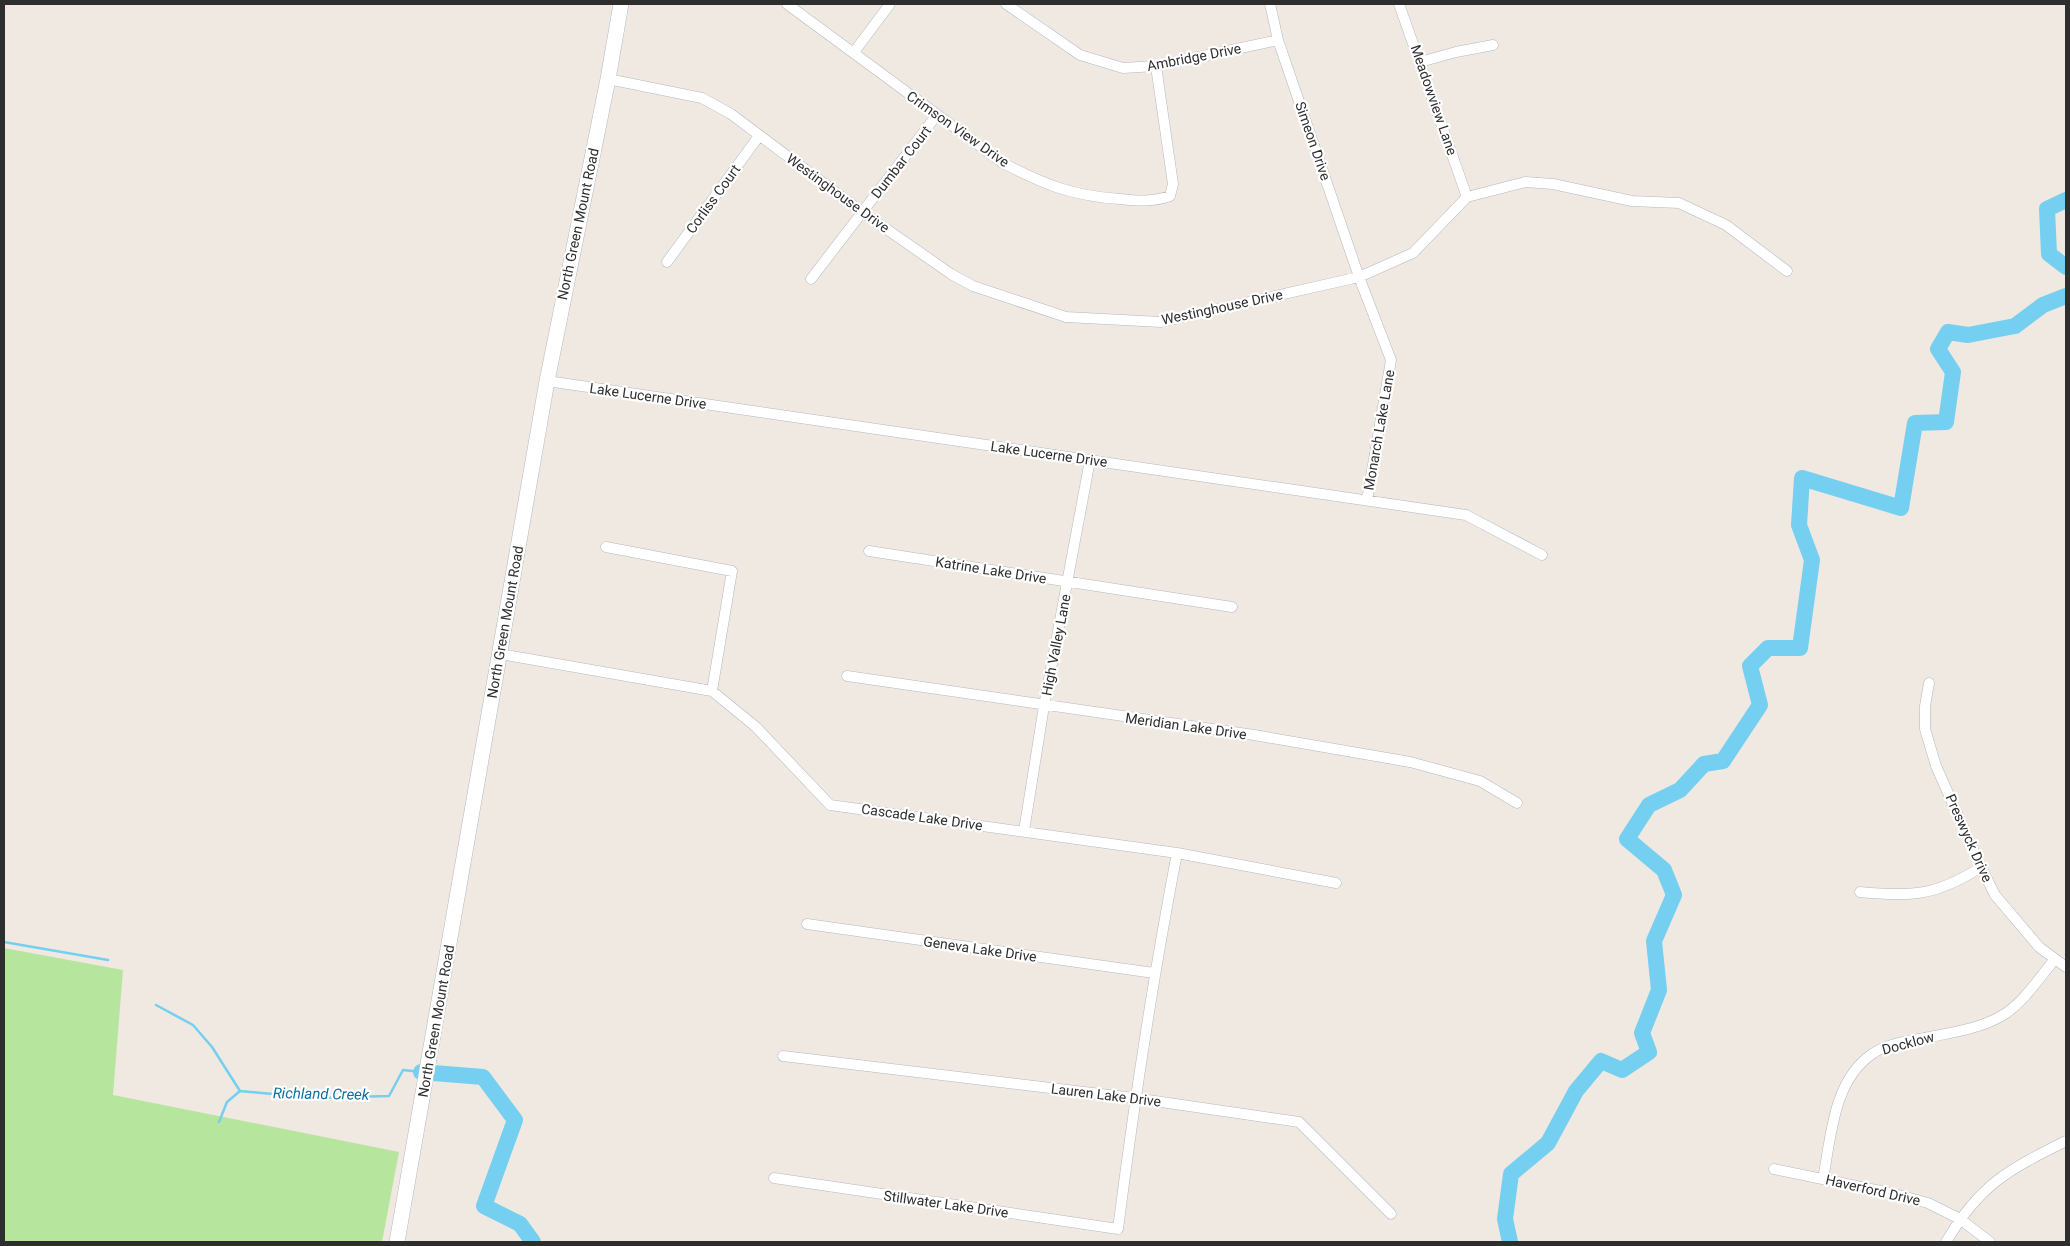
<svg xmlns="http://www.w3.org/2000/svg" width="2070" height="1246" font-family="Roboto,sans-serif">
<rect width="100%" height="100%" fill="#efe9e1"/>
<path fill="#b6e59e" d="M4,948L123,970L113,1095L399,1152L382,1242H4Z"/>
<g fill="none" stroke-linecap="round" stroke-linejoin="round">
<path stroke="#75cff0" stroke-width="2.5" d="M4,942L108,960
M156,1005L193,1025L212,1047L240,1091
M240,1091L316,1098L389,1096L403,1070L421,1072
M219,1122L227,1102L240,1091"/>
<path stroke="#75cff0" stroke-width="16" d="M2066,200L2047,209L2049,254L2066,267
M421,1072L483,1077L515,1120L484,1206L520,1224L533,1242
M1510,1242L1505,1219L1511,1174L1548,1143L1576,1091L1601,1061L1622,1070L1649,1052L1642,1033L1659,990L1654,941L1674,895L1664,870L1627,839L1649,805L1680,790L1704,764L1723,761L1760,705L1750,666L1768,648H1800L1812,560L1799,525L1802,478L1901,508L1915,423L1946,422L1953,372L1938,349L1948,332L1968,335L2015,326L2043,305L2066,296"/>
<g stroke="#b4b7c1" stroke-width="11">
<path id="street" d="M787,4L1003,163C1045,185 1073,196 1120,199C1138,201 1153,202 1170,196L1173,184L1156,66
M1006,4L1080,55L1123,68L1156,66L1278,40
M1270,4L1278,40L1359,277L1391,360L1367,500
M1399,4L1467,197
M854,52L890,4
M1420,62L1456,52L1493,45
M608,79L702,98L731,114L862,212L951,274L973,286L1066,317L1161,322L1359,277L1413,253L1467,197L1525,182L1553,184L1632,201L1679,203L1726,225L1787,271
M667,262L759,136
M811,279L936,116
M547,381L1466,515L1542,555
M606,547L732,571L712,691
M869,551L1232,607
M500,654L712,691L756,727L830,805L1177,853C1153,978 1134,1103 1118,1229L774,1178
M847,676L1254,735L1410,762L1480,781L1517,803
M1929,683L1925,706V729L1936,766L1981,867L1995,895L2039,947L2066,967
M1024,831L1044,706L1090,460
M1177,853L1336,883
M1860,892C1911,897 1936,896 1981,867
M807,924L1154,973
M783,1056L1134,1098L1299,1122L1391,1214
M1774,1169L1895,1194L1928,1203L1960,1219L1990,1242
M1823,1179C1831,1137 1833,1081 1872,1054C1888,1043 1912,1040 1930,1037C1955,1032 1982,1028 2003,1015C2023,1003 2040,977 2055,959
M1946,1242C1980,1184 2008,1170 2066,1141"/>
</g>
<g stroke="#b4b7c1" stroke-width="16">
<path id="secondary" d="M397,1242L547,381L608,79L621,4"/>
</g>
<use href="#street" stroke="#fff" stroke-width="10"/>
<use href="#secondary" stroke="#fff" stroke-width="15"/>
</g>
<g text-anchor="middle" dominant-baseline="central" stroke-width="4.5" stroke-linejoin="round" paint-order="stroke">
<g font-size="14" fill="#2e2e2e" stroke="#fff">
<text transform="translate(1194 57) rotate(-11)">Ambridge Drive</text>
<text transform="translate(1434 100) rotate(71)">Meadowview Lane</text>
<text transform="translate(958 129) rotate(35)">Crimson View Drive</text>
<text transform="translate(1313 141) rotate(71)">Simeon Drive</text>
<text transform="translate(901 162) rotate(-52)">Dumbar Court</text>
<text transform="translate(838 193) rotate(36)">Westinghouse Drive</text>
<text transform="translate(713 199) rotate(-54)">Corliss Court</text>
<text transform="translate(578 224) rotate(-78)">North Green Mount Road</text>
<text transform="translate(1222 307) rotate(-12)">Westinghouse Drive</text>
<text transform="translate(648 396) rotate(8)">Lake Lucerne Drive</text>
<text transform="translate(1379 430) rotate(-80)">Monarch Lake Lane</text>
<text transform="translate(1049 454) rotate(8)">Lake Lucerne Drive</text>
<text transform="translate(991 570) rotate(9)">Katrine Lake Drive</text>
<text transform="translate(505 622) rotate(-80)">North Green Mount Road</text>
<text transform="translate(1056 645) rotate(-79)">High Valley Lane</text>
<text transform="translate(1186 726) rotate(8)">Meridian Lake Drive</text>
<text transform="translate(922 817) rotate(8)">Cascade Lake Drive</text>
<text transform="translate(1969 838) rotate(66)">Preswyck Drive</text>
<text transform="translate(980 949) rotate(8)">Geneva Lake Drive</text>
<text transform="translate(436 1021) rotate(-80)">North Green Mount Road</text>
<text transform="translate(1908 1043) rotate(-15)">Docklow</text>
<text transform="translate(1106 1095) rotate(7)">Lauren Lake Drive</text>
<text transform="translate(1873 1190) rotate(13)">Haverford Drive</text>
<text transform="translate(946 1204) rotate(8)">Stillwater Lake Drive</text>
</g>
<g font-size="15" font-style="italic" fill="#0d6fa3" stroke="#fff">
<text transform="translate(321 1094) rotate(1)">Richland Creek</text>
</g>
</g>
<rect width="2070" height="1246" fill="none" stroke="#2e2e2e" stroke-width="10"/>
</svg>
